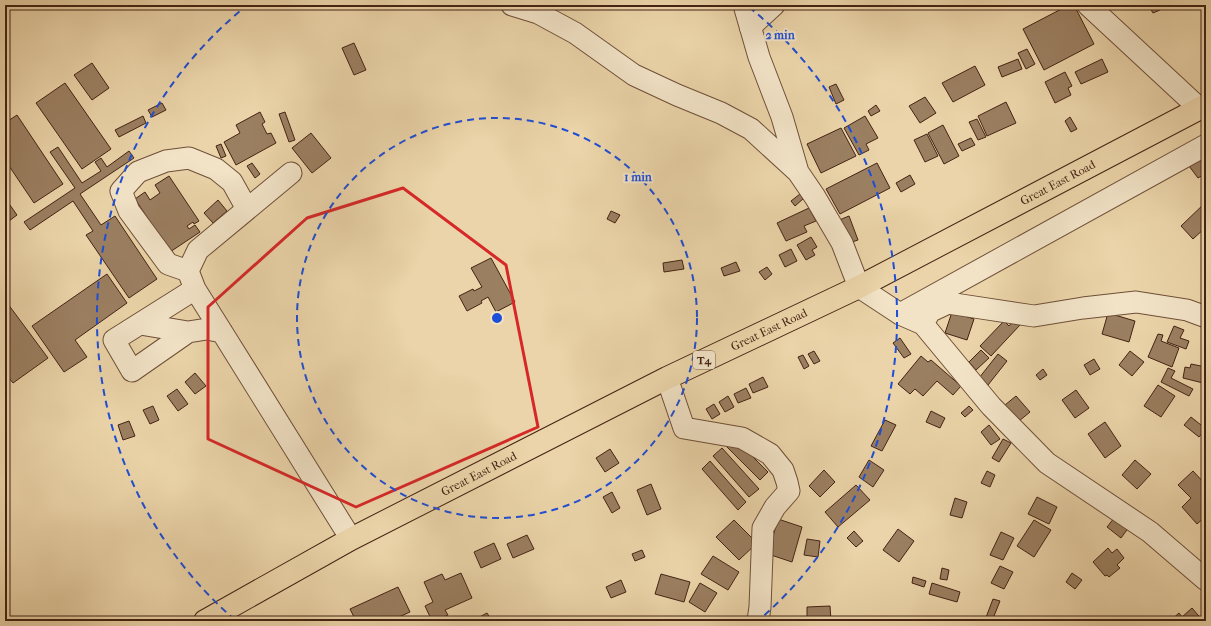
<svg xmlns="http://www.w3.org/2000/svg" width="1211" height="626" font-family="'IM FELL French Canon',serif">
<rect width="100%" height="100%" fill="#ebd4a9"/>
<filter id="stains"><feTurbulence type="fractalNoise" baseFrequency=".005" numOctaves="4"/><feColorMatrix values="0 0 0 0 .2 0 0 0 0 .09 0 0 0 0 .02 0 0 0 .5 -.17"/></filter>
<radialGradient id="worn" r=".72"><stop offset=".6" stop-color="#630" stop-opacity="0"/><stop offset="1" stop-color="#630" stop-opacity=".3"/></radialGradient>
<path fill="#9b7f61" stroke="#442313" d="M1069,5H1074L1094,44L1044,70L1023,29Z
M1148,5H1157L1160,10L1153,13Z
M354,43L366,70L354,75L342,48Z
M1027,49L1035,64L1026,69L1018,53Z
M1018,59L1022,69L1002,77L998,67Z
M1102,59L1108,72L1081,84L1075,72Z
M92,63L109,88L92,100L74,75Z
M975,66L985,85L953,102L942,83Z
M1065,72L1072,86L1068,88L1071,95L1055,103L1045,82Z
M65,83L111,149L82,169L36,103Z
M836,84L844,100L836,104L829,87Z
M925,97L936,113L920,123L909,106Z
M1006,102L1016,123L987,136L978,116Z
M162,103L166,110L152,117L148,110Z
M876,105L880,111L871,116L868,111Z
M260,112L265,122L262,124L267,134L271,133L276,143L236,165L224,142L240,133L236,125Z
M285,112L295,140L289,142L279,114Z
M17,115L63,184L34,203L5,160V123Z
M143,116L146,123L119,137L115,130Z
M865,116L878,138L866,144L869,150L859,155L844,128Z
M1070,117L1077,129L1071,132L1065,121Z
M977,119L986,137L978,140L969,122Z
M943,125L959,156L944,164L928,133Z
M841,128L856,156L821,173L807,144Z
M311,133L331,158L312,173L292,148Z
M927,134L938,156L925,162L914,140Z
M971,138L975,145L962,151L958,144Z
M221,144L226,156L221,158L216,146Z
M58,147L82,183L101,171L95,162L101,158L107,167L129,151L134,158L80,194L101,225L115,216L157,279L129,298L86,235L93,231L73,201L30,230L24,222L75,188L50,152Z
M1206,154V173L1198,178L1189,166Z
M252,163L260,174L255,178L247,166Z
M877,163L890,188L840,214L826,189Z
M910,175L915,184L901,192L896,183Z
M169,176L199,221L194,224L193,222L187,226L189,229L195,225L200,232L170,252L135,199L145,192L150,200L160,193L155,185Z
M800,194L803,199L795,206L791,201Z
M5,198L17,215L5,224Z
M218,200L227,211L213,223L204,213Z
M1206,202V227L1193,239L1181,226Z
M809,208L816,221L804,226L807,232L786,241L777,223Z
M611,211L620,215L615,223L607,219Z
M849,216L858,240L846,244L837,221Z
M811,237L817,247L812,250L815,255L806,260L797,245Z
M791,249L797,261L785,267L779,255Z
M491,258L515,302L496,312L488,297L481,301L482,303L467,311L459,296L473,289L474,291L482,287L471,268Z
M682,260L684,269L664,272L663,263Z
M736,262L740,271L724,276L721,268Z
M767,267L772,274L765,280L759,272Z
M107,274L127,303L75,340L87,357L64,372L32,326Z
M5,300L48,358L13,383L5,373Z
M952,312L974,319L967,340L945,333Z
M1108,313L1135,321L1129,342L1102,334Z
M1014,320L1020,325L991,356L980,346L1004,321L1009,326Z
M1174,326L1184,330L1180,338L1189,341L1186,349L1167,342Z
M1158,334L1163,335L1161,341L1179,348L1172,367L1148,357Z
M900,338L911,354L904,358L893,343Z
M981,350L989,358L976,370L969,362Z
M814,351L820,361L814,364L808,354Z
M1130,351L1144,362L1132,376L1119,365Z
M998,354L1007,361L988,385L979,378Z
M803,355L809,366L804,369L798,357Z
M921,356L928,362L931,360L961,386L953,395L937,381L923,396L915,389L910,394L898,384Z
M1094,359L1100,369L1090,375L1084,365Z
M1191,364L1206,367L1203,383L1183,378L1185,367L1190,368Z
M1168,368L1175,371L1171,378L1193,389L1189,396L1161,382Z
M1043,369L1047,375L1040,380L1036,375Z
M195,373L206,386L195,394L185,382Z
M763,377L768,387L753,393L749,384Z
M1158,385L1175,396L1161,417L1144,406Z
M746,388L751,398L738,403L734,394Z
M177,389L188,404L178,411L167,396Z
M1076,390L1089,408L1075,418L1062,400Z
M728,396L734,407L725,412L719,402Z
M1016,396L1030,412L1019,421L1005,405Z
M714,404L720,414L712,419L706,409Z
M153,406L159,420L150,424L143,410Z
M969,406L973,410L965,417L961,413Z
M931,411L945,418L940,428L926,422Z
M1191,417L1206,429L1199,437L1184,425Z
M885,420L896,425L882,451L871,446Z
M129,421L135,436L123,440L118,425Z
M1105,422L1121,446L1105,458L1088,434Z
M989,425L1000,439L991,445L981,432Z
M734,438L768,472L760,480L726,446Z
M1003,439L1011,443L999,462L992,458Z
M722,448L759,489L749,497L713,456Z
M610,449L619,463L605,472L596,458Z
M869,460L884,470L873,487L859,477Z
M1135,460L1151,474L1137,489L1122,475Z
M710,461L746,502L738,510L702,469Z
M824,470L835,482L820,497L809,486Z
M987,471L995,475L990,487L981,483Z
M1193,471L1206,485V516L1197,524L1182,507L1191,498L1178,485Z
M651,484L661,509L647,515L637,490Z
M856,485L870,500L838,527L825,512Z
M612,492L620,508L612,513L603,497Z
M1037,497L1057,507L1049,524L1028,514Z
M955,498L967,502L962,518L950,515Z
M1115,517L1129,527L1121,538L1107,527Z
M778,519L802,527L792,562L768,554Z
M734,520L757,543L739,560L716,537Z
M1034,520L1051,530L1034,557L1017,546Z
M898,529L914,541L899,562L883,550Z
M854,531L863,541L856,547L847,538Z
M1001,532L1014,538L1003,560L990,555Z
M527,535L534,549L513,558L507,544Z
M807,539L820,541L818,557L804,555Z
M494,543L501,559L481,568L474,552Z
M1108,548L1112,553L1117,549L1124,558L1117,565L1120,568L1109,577L1107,575L1105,576L1093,562Z
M642,550L645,557L635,561L632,554Z
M713,556L739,572L728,590L701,574Z
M1000,566L1013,572L1004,589L991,583Z
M942,568L949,570L947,580L940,579Z
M461,573L472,598L445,610L448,615L434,621H432L425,606L433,602L424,582L442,574L445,580Z
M1072,573L1082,580L1075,589L1066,582Z
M661,574L690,582L684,602L655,594Z
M913,577L926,581L924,587L912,583Z
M621,580L626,592L611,598L606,587Z
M700,583L717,593L705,612L689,602Z
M932,583L960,592L957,602L929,594Z
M398,587L410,612L390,621H356L350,609Z
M993,599L1000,601L992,621H987L985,620Z
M830,606L831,621H807V607Z
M1192,608L1203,621H1170L1179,613L1182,617Z
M487,613L492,621H472Z"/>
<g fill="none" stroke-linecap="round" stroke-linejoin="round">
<g stroke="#6e4f38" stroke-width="23">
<path id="minor" d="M512,5L538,13L575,33L634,75L677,95L721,113L751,129L798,172L815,197L842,243L859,287L900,314L923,324L991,406L1047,463L1150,532L1206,580
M744,5L759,57L782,117L798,172
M1088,5L1200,109
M750,27L774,5
M291,173L198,250L188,271L195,289L222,332L351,539
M188,271L168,264L129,211L121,191L138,172L166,161L189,158L216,169L232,182L247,209
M195,289L114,340L132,371L188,332L207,329L222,332
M900,314L1206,145
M927,317L929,312L948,303L1034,316L1083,308L1136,302L1187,310L1206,317
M140,324L188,332
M667,378L684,428L742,438L770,454L783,470L787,482L789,491L775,507L763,528L760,607L758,621"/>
</g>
<g stroke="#442313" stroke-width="24">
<g id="highway">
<path id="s1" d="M205,621L351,539L667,378L859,287L1206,105"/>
</g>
</g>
<use href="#minor" stroke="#f2e3c7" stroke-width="21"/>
<use href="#highway" stroke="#ebd4a9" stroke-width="22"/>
</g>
<path fill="none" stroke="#d62828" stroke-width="3" stroke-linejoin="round" d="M403,188L506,265L538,427L356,507L208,439V307L307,218Z"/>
<g fill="none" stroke="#1d4ed8" stroke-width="2" stroke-dasharray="7 5">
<circle cx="497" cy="318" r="200"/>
<path d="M235 620A400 400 0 0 1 245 7M749 7A400 400 0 0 1 759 620"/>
</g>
<g text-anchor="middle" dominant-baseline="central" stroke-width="4" stroke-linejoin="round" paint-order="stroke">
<rect fill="#f2e3c7" stroke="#785d49" stroke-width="1" x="693" y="351" width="22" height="18" rx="3"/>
<g font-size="11" font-weight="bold" fill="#442313">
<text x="704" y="360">T4</text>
</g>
<g font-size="12" fill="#442313" stroke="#f2e3c7">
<text stroke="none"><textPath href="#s1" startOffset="959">Great East Road</textPath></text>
<text stroke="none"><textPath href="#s1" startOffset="635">Great East Road</textPath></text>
<text stroke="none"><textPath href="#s1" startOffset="311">Great East Road</textPath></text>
</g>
</g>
<circle cx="497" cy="318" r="6" fill="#1d4ed8" stroke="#f2e3c7" stroke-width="2"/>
<g font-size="12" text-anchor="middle" font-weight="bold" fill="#1d4ed8" stroke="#f2e3c7" stroke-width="4" stroke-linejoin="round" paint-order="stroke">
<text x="780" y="39">2 min</text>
<text x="638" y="181">1 min</text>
</g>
<rect width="1211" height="626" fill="none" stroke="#ebd4a9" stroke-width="20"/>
<rect x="6" y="6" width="1199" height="614" fill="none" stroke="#442313" stroke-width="2"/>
<rect x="10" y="10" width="1191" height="606" fill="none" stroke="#442313"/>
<rect width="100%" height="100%" filter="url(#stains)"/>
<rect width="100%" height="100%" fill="url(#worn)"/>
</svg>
